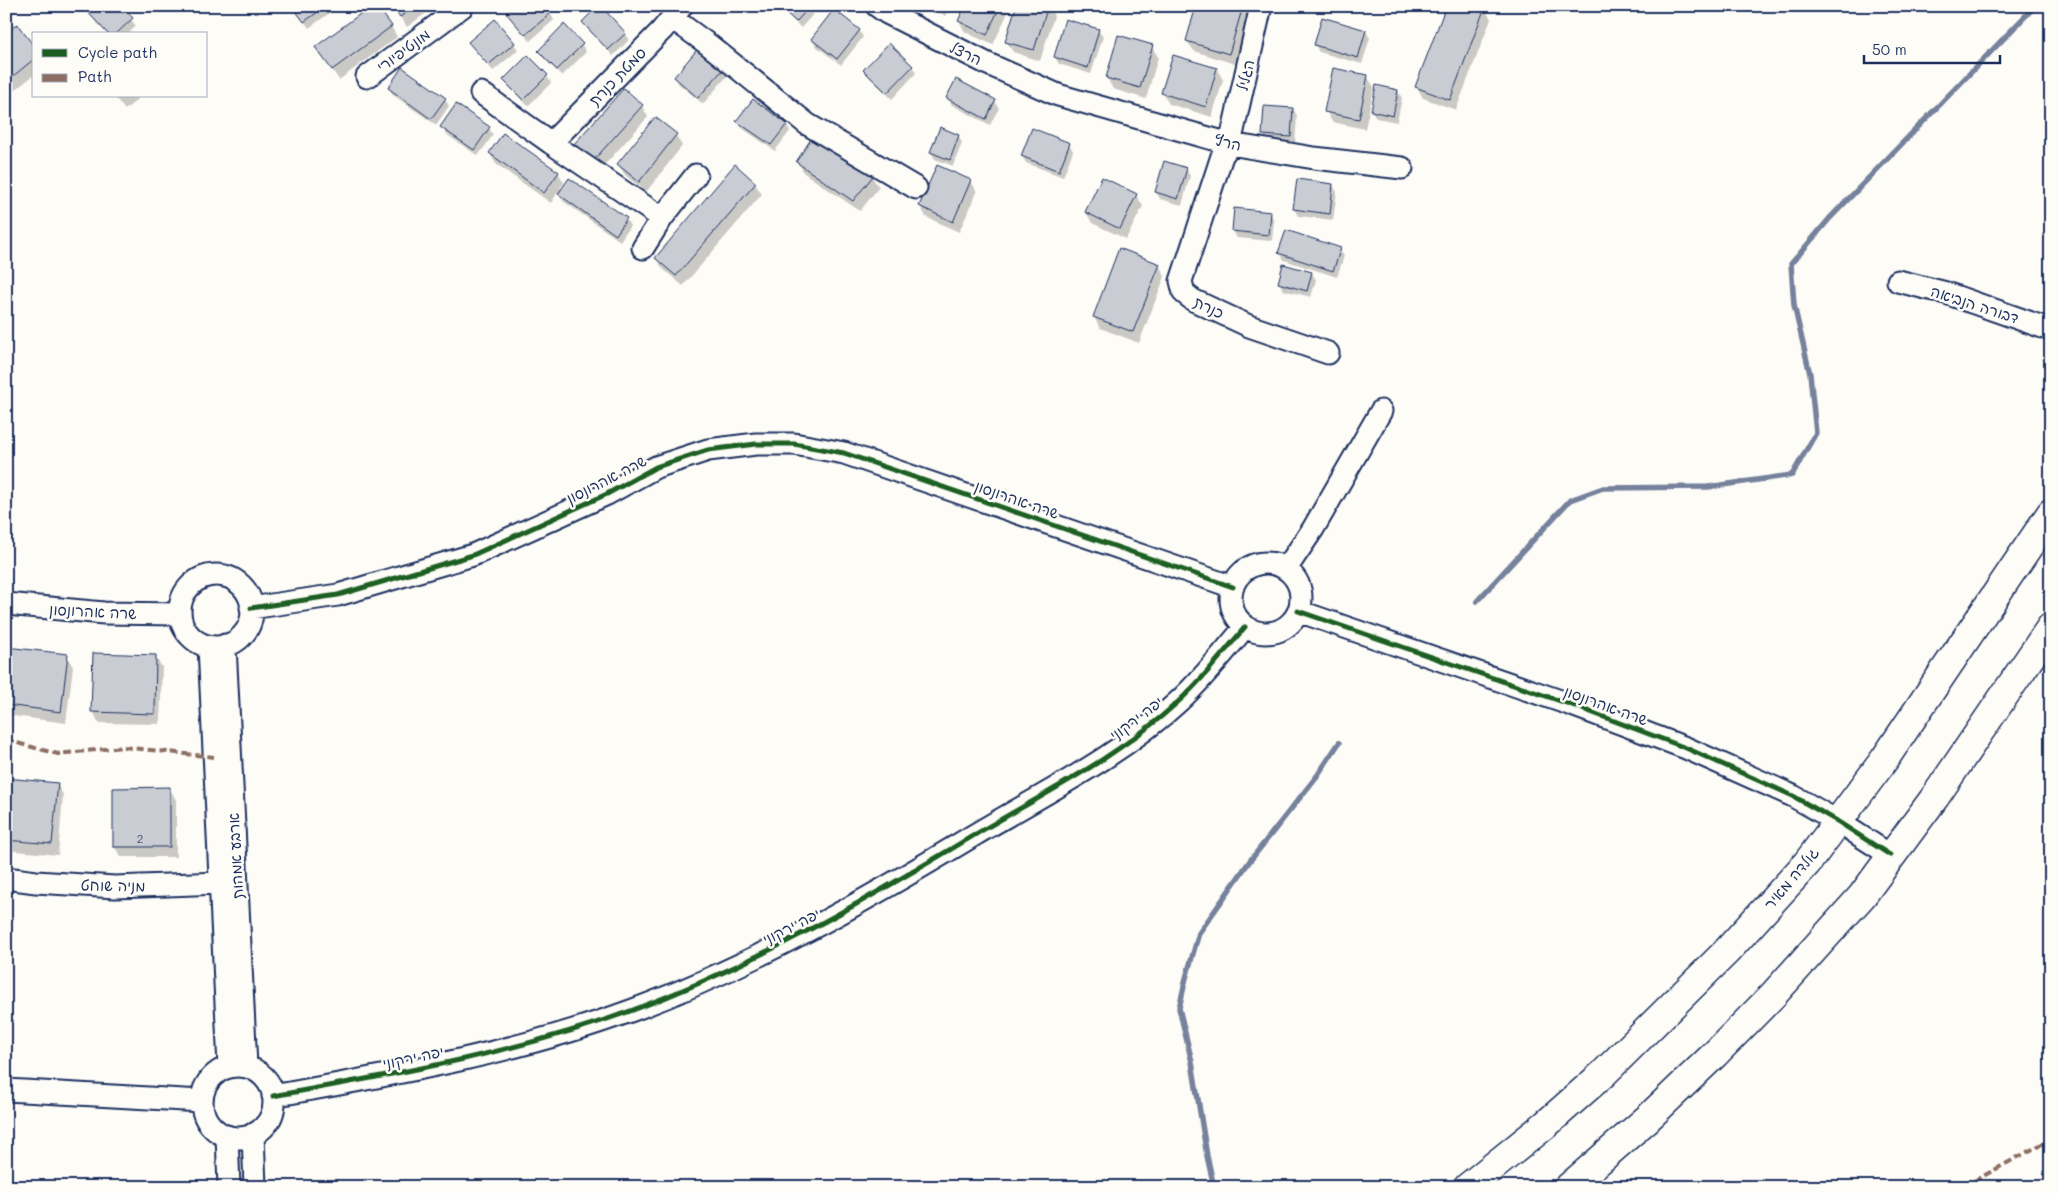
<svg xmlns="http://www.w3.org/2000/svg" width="2057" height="1193" font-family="Mali,'Playpen Sans Hebrew',sans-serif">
<rect width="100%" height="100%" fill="#fdfcf7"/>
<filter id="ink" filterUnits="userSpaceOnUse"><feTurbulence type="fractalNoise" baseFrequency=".02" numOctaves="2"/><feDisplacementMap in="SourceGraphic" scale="10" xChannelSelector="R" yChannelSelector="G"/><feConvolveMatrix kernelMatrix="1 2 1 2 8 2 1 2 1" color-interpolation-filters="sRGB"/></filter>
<g filter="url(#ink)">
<path fill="#0003" d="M82,6H120L136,26L128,34H107Z
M293,6H339L309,28Z
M392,6H436L407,27Z
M779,6H820L801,28Z
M931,6H951L945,16Z
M966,6H1011L993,45L965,32L959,21Z
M1017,6H1049L1054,16L1040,61L1013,52L1007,42Z
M1198,6H1244L1249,15L1235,64L1194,51L1187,41Z
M1448,6H1479L1484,8L1491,19L1456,110L1423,98L1417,87Z
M508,13H550L554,20L530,41Z
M583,22L625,33L629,40L613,56L588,29Z
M391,26L397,37L339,80L317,48Z
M859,30L863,37L841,65L816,46L812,39Z
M1098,30L1103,37L1091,74L1059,64L1055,57Z
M1366,31L1370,38L1362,64L1319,52L1315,45Z
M6,35L34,48V75L6,97Z
M514,43L518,50L493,71L474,49Z
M582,45L586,52L562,76L543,58L539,51Z
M1152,47L1158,57L1146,99L1113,89L1107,78Z
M912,66L916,73L892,99L869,77L865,70Z
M724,68L728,75L703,104L679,84L675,77Z
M1217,69L1223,80L1212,117L1169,104L1163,93Z
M547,76L551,83L528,106L509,87L505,80Z
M1367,76L1374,87L1365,129L1332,122L1326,111Z
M389,88L445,99L449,106L436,125L393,95Z
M1398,91L1402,98L1397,122L1376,118L1372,111Z
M114,96H137L138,99L125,110Z
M948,98L995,101L999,108L990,125L952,105Z
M642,106L648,117L599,171L581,155L575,144Z
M1293,109L1297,116L1295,144L1267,141L1263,134Z
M656,119L676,135L682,146L646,192L625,175L618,164Z
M738,121L786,124L790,131L775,151L742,128Z
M442,127L489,128L493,135L478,156L446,134Z
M958,136L962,143L953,166L935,159L931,152Z
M1069,144L1073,151L1063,177L1026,163L1022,156Z
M490,154L558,172L564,183L560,188L626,219L630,226L620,241L563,201L558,192L551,203L496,164Z
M798,162L872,177L879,187L860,211L804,173Z
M938,167L971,181L977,192L959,232L926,217L920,206Z
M1186,169L1190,176L1182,205L1160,199L1156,192Z
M755,184L762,194L683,286L663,269L656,258Z
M1333,185L1337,192L1333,220L1298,216L1294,209Z
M1136,195L1143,206L1126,239L1092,223L1086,212Z
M1270,213L1274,220L1272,241L1237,238L1233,231Z
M1340,249L1344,256L1337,277L1284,260L1280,253Z
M1159,265L1165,276L1139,343L1100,328L1094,317Z
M1312,273L1316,280L1311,297L1283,290L1279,282Z
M6,648L67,656L73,667L66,723L6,715Z
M155,656L162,667L160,724L99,723L93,712Z
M6,779L57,784L63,795L58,855L6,850Z
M170,789L176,800V857H121L114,846Z"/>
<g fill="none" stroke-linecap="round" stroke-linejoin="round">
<path stroke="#76819c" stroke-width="5.5" d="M1477,601L1570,500L1603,488L1708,487L1792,475L1816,433L1810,374L1794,305L1791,264L1830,218L2035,6
M1214,1187L1207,1156L1192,1062L1179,1008L1186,978L1199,933L1249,862L1317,776L1339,743"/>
</g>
<path fill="#c9ccd3" stroke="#1b2f5e" d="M82,6H122L133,18L116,34H108Z
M292,6H326L304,22Z
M371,6H377L392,26L332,70L315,47Z
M392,6H415L400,17Z
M514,6H546L551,13L525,35L506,13Z
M598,6H601L626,33L608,50L582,22Z
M779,6H810L796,22Z
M965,6H1000L987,35L958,21Z
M1016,6H1048L1034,50L1005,42Z
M1196,6H1243L1229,54L1186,41Z
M1446,6L1485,7L1450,100L1415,87Z
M834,9L860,30L837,59L811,39Z
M1322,17L1366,30L1358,58L1314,45Z
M495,19L515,43L488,65L468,42Z
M1065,19L1099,29L1088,68L1054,57Z
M17,24L34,46V59L6,82V33Z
M564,24L583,44L557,70L538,51Z
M1118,35L1153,45L1140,88L1106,78Z
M889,43L913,66L887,93L863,70Z
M700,46L725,67L698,98L674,77Z
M528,55L548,75L523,100L503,80Z
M1173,55L1217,68L1206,107L1161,93Z
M402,67L446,98L431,119L388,88Z
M1333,68L1368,75L1359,119L1324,112Z
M956,79L996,100L986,119L946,98Z
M1376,85L1398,90L1393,116L1371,111Z
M624,88L643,105L593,161L574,144Z
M753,99L787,124L771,145L736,121Z
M456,104L490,127L474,150L440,127Z
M1264,106L1293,108L1291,137L1262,135Z
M655,117L677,134L639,182L617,164Z
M940,127L959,135L950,160L930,152Z
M1032,128L1070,143L1059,171L1021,156Z
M503,133L559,172L544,193L489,153Z
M813,136L873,176L853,201L796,162Z
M1164,161L1187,168L1178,199L1155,192Z
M735,164L756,183L676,276L655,258Z
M937,165L971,180L953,222L919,206Z
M1102,177L1137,194L1120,229L1085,212Z
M569,178L627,218L616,235L558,194Z
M1297,179L1333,184L1330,214L1293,209Z
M1234,208L1271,212L1269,235L1232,231Z
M1286,230L1341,248L1333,271L1278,253Z
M1119,248L1160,264L1133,332L1093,317Z
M1283,264L1312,272L1307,291L1278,283Z
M6,647L68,654L61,712L6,705Z
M93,653L156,655L155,714L91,712Z
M6,778L58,783L52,844L6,840Z
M170,787V847H113V788Z"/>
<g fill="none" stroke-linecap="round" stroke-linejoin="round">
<g stroke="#1b2f5e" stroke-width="25">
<path id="minor" d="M877,6L887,13L988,64L1058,95L1230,144L1314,158L1402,168
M1261,6L1230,144L1222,156L1181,281L1184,293L1193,300L1249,326L1328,353
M672,18L709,45L807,124L916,188
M367,77L463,6
M481,93L551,143L662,30L681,7
M551,143L662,218L696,175
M643,248L662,218
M1898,281L1946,293L2051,330
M1231 598a35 35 0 1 1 70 0a35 35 0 1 1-70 0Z
M1286,569L1313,529L1381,411
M180 611a36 36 0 1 1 72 0a36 36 0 1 1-72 0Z
M6,604L104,613L180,614
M251,608L338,595L473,555L607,494L656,467L708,450L756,444H794L844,453L1233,587
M1298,611L1572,705L1686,748L1793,796L1837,821L1890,855
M225,645L246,1066
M209,646L229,1067
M6,878L36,882L115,887L220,883
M202 1102a36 36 0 1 1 72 0a36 36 0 1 1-72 0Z
M6,1090L202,1101
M273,1096C395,1074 517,1053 633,1010C754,965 865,901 976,834C1045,793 1120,756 1179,701C1203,679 1224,652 1245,627
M253,1134L255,1187
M227,1136L229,1187"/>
</g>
<g stroke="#1b2f5e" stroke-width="31">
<path id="major" d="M1468,1187L1545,1125L1604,1073L1727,951L1807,863L1884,760L2051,513
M1569,1187L1647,1119L1715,1054L1773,995L1862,896L1935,797L2051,627"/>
</g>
<use href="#minor" stroke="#fdfcf7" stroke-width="21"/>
<use href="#major" stroke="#fdfcf7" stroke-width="28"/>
<path stroke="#8d6e63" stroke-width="4" stroke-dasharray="8 4" stroke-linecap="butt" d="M6,740L58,754L123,747L214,757
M1963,1187L2051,1139"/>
<g stroke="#fdfcf7" stroke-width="8">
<path id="cycleway" d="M251,608L338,595L473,555L607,494L656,467L708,450L756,444H794L844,453L1233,587
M1298,611L1572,705L1686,748L1793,796L1837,821L1890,855
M273,1096C395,1074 517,1053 633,1010C754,965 865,901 976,834C1045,793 1120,756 1179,701C1203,679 1224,652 1245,627"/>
</g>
<use href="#cycleway" stroke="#1b5e20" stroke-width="5"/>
</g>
</g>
<g text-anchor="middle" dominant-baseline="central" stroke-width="5" stroke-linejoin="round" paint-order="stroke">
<g font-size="12" fill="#46567b">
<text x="140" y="838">2</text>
</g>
<g font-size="15" fill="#1b2f5e" stroke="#fdfcf7">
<text transform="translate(403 50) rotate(-36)">מונטיפיורי</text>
<text transform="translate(966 53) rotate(26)">הרצל</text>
<text transform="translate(1245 75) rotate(-77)">הגליל</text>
<text transform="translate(617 76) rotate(-46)">סמטת כנרת</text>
<text transform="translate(1228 142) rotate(13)">הרץ</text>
<text transform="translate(1975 304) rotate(18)">דבורה הנביאה</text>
<text transform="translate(1209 307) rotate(26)">כנרת</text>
<text transform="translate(606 479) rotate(-27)">שרה אהרונסון</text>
<text transform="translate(1017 499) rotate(19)">שרה אהרונסון</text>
<text transform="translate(93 611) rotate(3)">שרה אהרונסון</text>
<text transform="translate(1606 705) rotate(20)">שרה אהרונסון</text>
<text transform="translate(1136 718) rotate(-37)">יפה ירקוני</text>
<text transform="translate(235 856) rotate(-93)">ארבע אמהות</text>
<text transform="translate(1791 878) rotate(-50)">גולדה מאיר</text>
<text transform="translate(113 885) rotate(1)">מניה שוחט</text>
<text transform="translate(791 926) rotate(-27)">יפה ירקוני</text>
<text transform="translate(413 1057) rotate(-12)">יפה ירקוני</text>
</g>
</g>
<rect width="2057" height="1193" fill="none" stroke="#fdfcf7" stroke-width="25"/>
<rect x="12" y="12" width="2032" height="1168" fill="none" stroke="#1b2f5e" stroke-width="2" filter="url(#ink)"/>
<rect x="32" y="32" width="175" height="65" fill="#fdfcf7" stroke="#a3aaba"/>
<rect x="42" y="49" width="25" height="8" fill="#1b5e20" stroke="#a3aaba"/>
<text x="78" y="58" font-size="15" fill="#1b2f5e">Cycle path</text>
<rect x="42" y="74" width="25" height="8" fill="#8d6e63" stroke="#a3aaba"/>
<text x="78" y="82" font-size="15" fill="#1b2f5e">Path</text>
<path d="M1864 55v8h136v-8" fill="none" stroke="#1b2f5e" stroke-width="2.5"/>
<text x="1872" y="55" font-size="15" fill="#1b2f5e" stroke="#fdfcf7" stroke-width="4" paint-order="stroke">50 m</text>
</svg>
